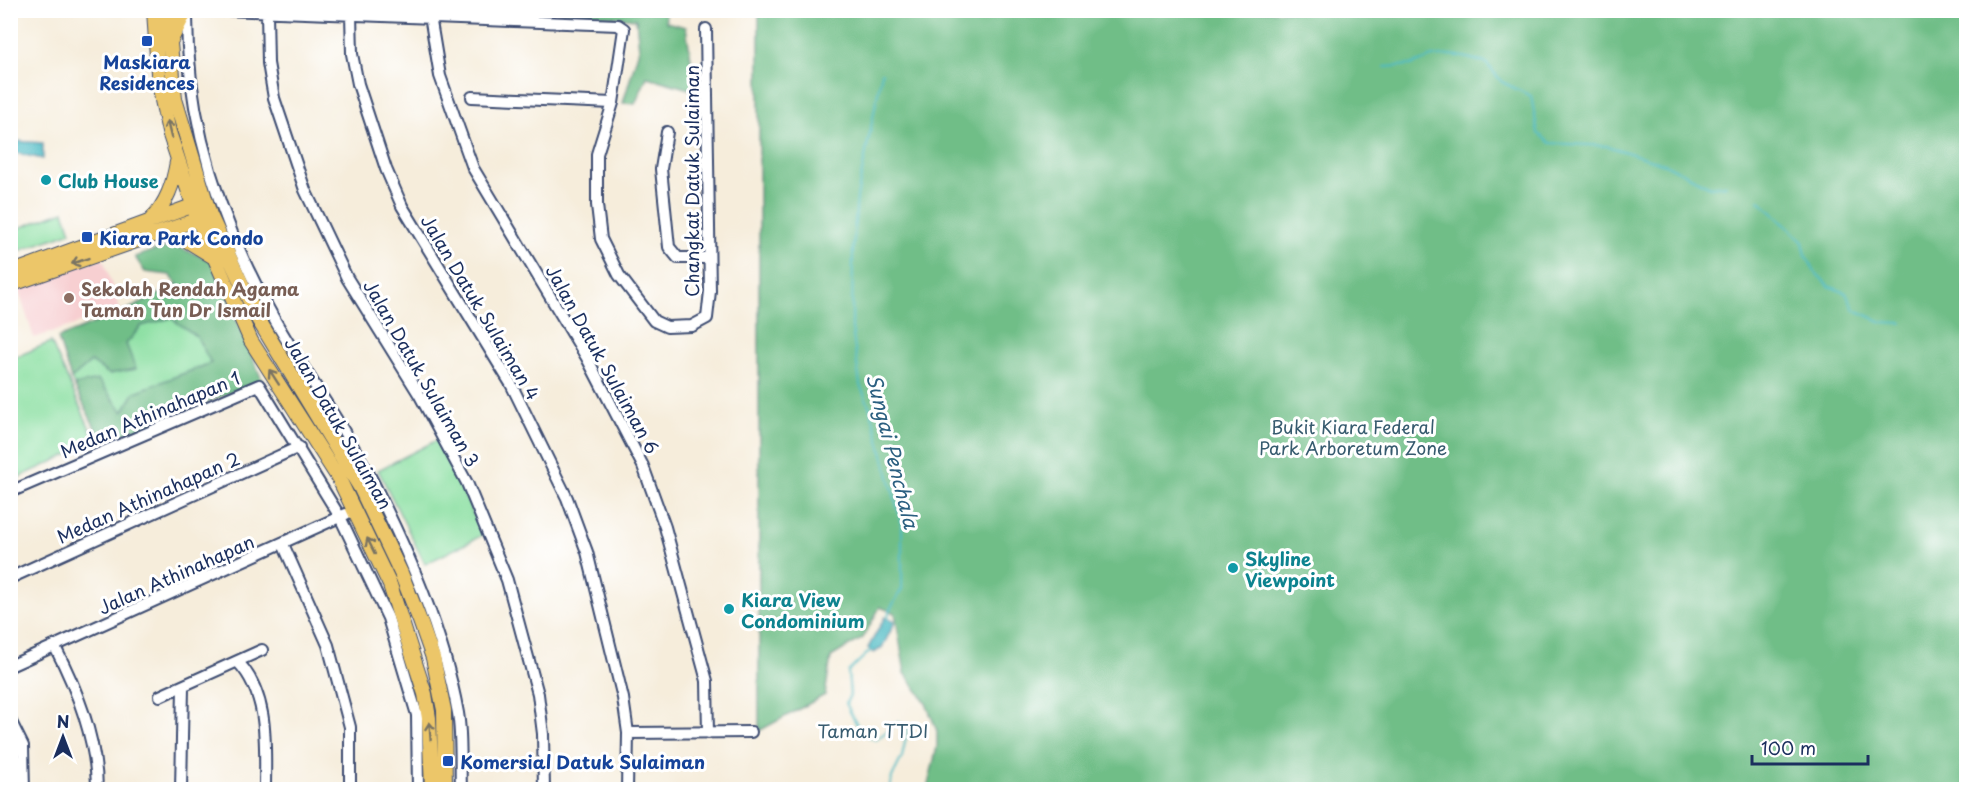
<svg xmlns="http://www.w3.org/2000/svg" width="1977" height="800" font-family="'Playpen Sans',sans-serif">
<rect width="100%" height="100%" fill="#fff"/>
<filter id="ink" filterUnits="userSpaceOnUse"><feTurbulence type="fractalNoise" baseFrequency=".0167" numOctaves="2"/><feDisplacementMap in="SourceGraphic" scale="12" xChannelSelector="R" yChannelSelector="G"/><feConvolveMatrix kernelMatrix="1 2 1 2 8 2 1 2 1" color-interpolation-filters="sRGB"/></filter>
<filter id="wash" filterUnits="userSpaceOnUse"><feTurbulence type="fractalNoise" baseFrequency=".008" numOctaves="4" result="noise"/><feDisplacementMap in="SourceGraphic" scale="24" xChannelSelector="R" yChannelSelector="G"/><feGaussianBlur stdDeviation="1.35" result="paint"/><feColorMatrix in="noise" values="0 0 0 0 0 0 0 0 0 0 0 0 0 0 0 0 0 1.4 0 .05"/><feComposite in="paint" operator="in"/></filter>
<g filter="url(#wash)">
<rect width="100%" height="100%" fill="#f6eddb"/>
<path fill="#f7cfd1" d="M103,258L120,310L34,338L17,286Z"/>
<path fill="#8adfa1" stroke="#528780" stroke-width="1.5" d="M64,211L71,232L11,254V231Z
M171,318L197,337L211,363L135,392L123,412L98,380L74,385L71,379L91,362L109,374L135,369L126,344L141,326Z
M51,342L96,442L11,481V359Z
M439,439L483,535L425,564L378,470Z"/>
<path fill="#6fbe87" stroke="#457672" stroke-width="1.5" d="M544,11H665L666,22L686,27L696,91L647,77L635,104L623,103L639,49L636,19Z
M759,11H1966V789H927L937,747V731L925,701L905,673L895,613L880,607L863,638L831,657L825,695L759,731Z
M177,247L211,260L262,380L103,444L74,385L98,380L123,412L135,392L211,363L197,337L171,318L141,326L126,344L136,369L109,374L91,362L71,379L58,338L131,308L178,285L170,275L145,272L135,257L158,249Z"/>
<path fill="#4bbac3" stroke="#337490" stroke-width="1.5" d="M15,141L43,143V159L15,153Z
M885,617L895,622L882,648L874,653L868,648Z"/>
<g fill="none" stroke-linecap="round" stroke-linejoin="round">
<path stroke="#4bbac3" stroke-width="2" d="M1385,67L1411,65L1432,57L1452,55L1464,57L1486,63L1502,82L1531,96L1538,133L1550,143L1607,146L1665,164L1710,187L1726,185
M882,72L857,197L853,250L852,328L860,385L870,408L902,524V589L889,611L888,620
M1759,200L1803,242L1806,256L1816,273L1829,286L1846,293L1855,310L1882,322L1902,323
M873,648L848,672L850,695L846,703C853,717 859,735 876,740L898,722L908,727L902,757L892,777L890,790"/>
</g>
</g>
<g filter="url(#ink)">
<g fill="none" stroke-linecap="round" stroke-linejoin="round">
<g stroke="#3c4c71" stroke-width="14">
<path id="minor" d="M225,10L618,25L624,29L613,103L597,154V205L601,239L619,275L654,321L667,327L692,326L707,318L710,291L706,29
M187,11C186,119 220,223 273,317C304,372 342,423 372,480C409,553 443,631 458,713C462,737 460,765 461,790
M267,12L268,63L274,98L305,190L347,278L419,394L467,483L507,580L538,694L543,734L544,790
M351,14L352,54L358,84L386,169L402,206L511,384L567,498L587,552L623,698L628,733L627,790
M430,16L440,76L473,168L587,358L643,466L665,527L707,681L708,733
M472,97L613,103
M667,132L661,169L669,247L678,258H709
M10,492L259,385L340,517L388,618L417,715L418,790
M283,544L328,645L350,727V790
M10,578L299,447
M55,647C77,689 97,742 97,790
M238,662C270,696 265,747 265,790
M10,666L346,514
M160,696L262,650
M10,720L23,746L24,790
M628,733L751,732
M10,752L23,746
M181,790L183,687"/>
</g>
<g stroke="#3c4c71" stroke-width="16">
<path id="major" d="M154,10L158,73L162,100L169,132L198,220L251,341L339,479L390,585L425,694L429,718L432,790
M167,10L175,99L210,215L258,319L360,487L401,573L420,621L433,658L444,710L445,790
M171,40L186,10
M151,220C167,202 173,185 177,162
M158,235L186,240L212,256
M10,273L200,203
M10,285L205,217"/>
</g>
<use href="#minor" stroke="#fff" stroke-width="10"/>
<use href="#major" stroke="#ecc669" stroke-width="14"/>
</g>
<defs><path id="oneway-shaft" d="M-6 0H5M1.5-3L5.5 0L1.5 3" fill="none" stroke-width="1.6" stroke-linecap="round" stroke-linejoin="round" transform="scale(1.5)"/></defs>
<g stroke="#797363">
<use href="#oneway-shaft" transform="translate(169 129) rotate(-104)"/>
<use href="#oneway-shaft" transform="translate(80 261) rotate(161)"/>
<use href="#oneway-shaft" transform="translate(274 377) rotate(-123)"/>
<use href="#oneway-shaft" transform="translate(371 546) rotate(-116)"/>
<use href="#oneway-shaft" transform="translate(430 731) rotate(-94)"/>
</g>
</g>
<g fill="#1a4fb4" stroke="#fff" stroke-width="2">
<rect x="141" y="35" width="12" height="12" rx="3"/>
<rect x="81" y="231" width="12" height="12" rx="3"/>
<rect x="442" y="755" width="12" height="12" rx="3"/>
</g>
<g fill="#0f9aa8" stroke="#fff" stroke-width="2">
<circle cx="46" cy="180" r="6"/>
<circle cx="1233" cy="568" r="6"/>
<circle cx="729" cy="609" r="6"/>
</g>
<circle fill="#8d6e63" stroke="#fff" stroke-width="2" cx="69" cy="298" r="6"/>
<g text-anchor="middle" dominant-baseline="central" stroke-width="6" stroke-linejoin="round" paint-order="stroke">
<g font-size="18" font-weight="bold" fill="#164399" stroke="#fff" text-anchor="start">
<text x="147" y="61" text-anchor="middle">Maskiara<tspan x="147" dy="21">Residences</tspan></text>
<text x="99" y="237">Kiara Park Condo</text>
<text x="460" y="761">Komersial Datuk Sulaiman</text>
</g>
<g font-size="18" font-weight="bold" fill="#0d838f" stroke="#fff" text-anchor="start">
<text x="58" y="180">Club House</text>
<text x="1245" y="558">Skyline<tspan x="1245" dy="21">Viewpoint</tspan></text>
<text x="741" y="599">Kiara View<tspan x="741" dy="21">Condominium</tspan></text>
</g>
<g font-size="18" fill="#1b2f5e" stroke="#fff">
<text transform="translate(691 181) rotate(-90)">Changkat Datuk Sulaiman</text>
<text transform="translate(481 307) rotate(59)">Jalan Datuk Sulaiman 4</text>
<text transform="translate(603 359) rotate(61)">Jalan Datuk Sulaiman 6</text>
<text transform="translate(422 373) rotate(60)">Jalan Datuk Sulaiman 3</text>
<text transform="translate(150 414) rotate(-23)">Medan Athinahapan 1</text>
<text transform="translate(339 423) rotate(60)">Jalan Datuk Sulaiman</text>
<text transform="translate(148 497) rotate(-24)">Medan Athinahapan 2</text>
<text transform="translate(176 574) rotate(-24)">Jalan Athinahapan</text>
</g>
<g font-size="18" font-weight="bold" fill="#785e54" stroke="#fff" text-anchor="start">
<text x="81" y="288">Sekolah Rendah Agama<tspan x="81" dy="21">Taman Tun Dr Ismail</tspan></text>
</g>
<g font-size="18" fill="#375b6f" stroke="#fff">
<text x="1353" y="426">Bukit Kiara Federal<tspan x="1353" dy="21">Park Arboretum Zone</tspan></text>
<text x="873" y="730">Taman TTDI</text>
</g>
<g font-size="20" font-style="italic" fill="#2c6081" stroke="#fff">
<text transform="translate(893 451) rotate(76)">Sungai Penchala</text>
</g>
</g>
<rect width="1977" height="800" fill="none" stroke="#fff" stroke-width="36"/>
<g transform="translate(63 737)" stroke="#ffffff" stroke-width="4.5" paint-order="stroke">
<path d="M0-4.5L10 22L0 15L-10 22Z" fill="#1b2f5e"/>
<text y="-9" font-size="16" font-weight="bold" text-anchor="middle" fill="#1b2f5e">N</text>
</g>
<path d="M1752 755v9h116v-9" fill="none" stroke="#1b2f5e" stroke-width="3"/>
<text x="1761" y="755" font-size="18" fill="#1b2f5e" stroke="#ffffff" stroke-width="4.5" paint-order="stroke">100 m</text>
</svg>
